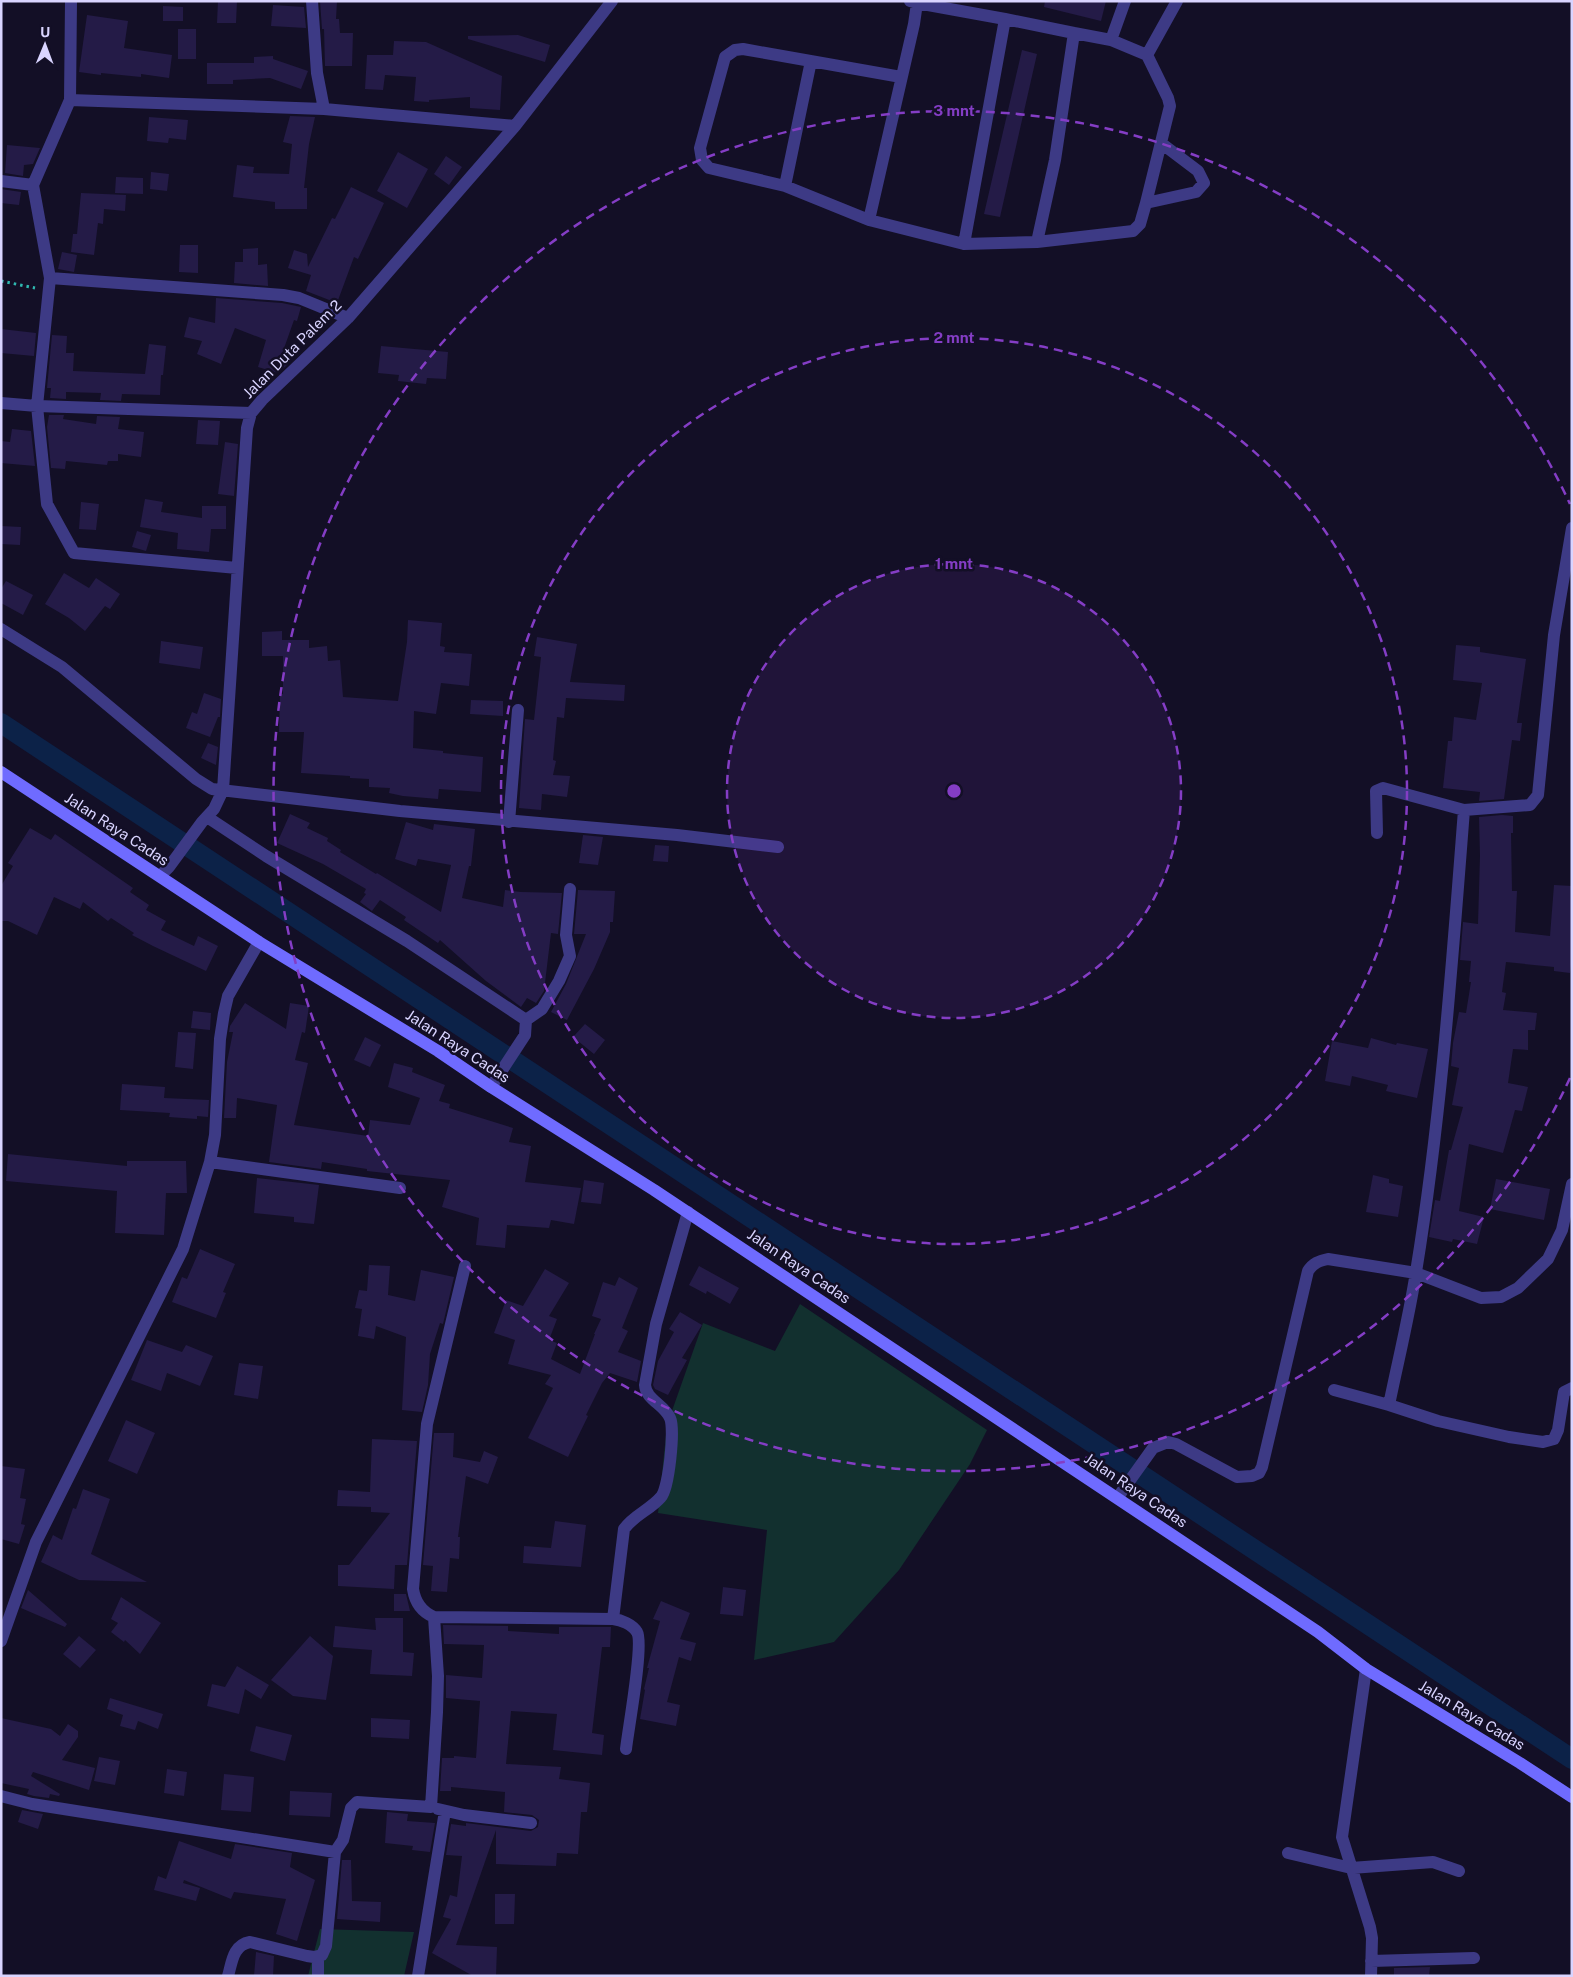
<svg xmlns="http://www.w3.org/2000/svg" width="1573" height="1977" font-family="'Public Sans',sans-serif">
<rect width="100%" height="100%" fill="#130f26"/>
<path fill="#12302f" d="M800,1304L987,1430L970,1464L899,1570L834,1642L754,1660L767,1530L658,1513L667,1425L703,1323L775,1351Z
M320,1929L414,1932L404,1976H308Z"/>
<g fill="none" stroke-linecap="round" stroke-linejoin="round">
<path stroke="#0c2248" stroke-width="20" d="M1,723L1572,1759"/>
</g>
<path fill="#241b47" d="M218,1H237L236,23H217Z
M320,1H337L336,19H339L340,33H353L352,66H325L324,29H322Z
M1045,1H1106L1101,21L1044,7Z
M273,5L304,7L306,28L271,26Z
M163,6L183,7V21H163Z
M87,15L128,21L124,48L172,55L169,78L141,74V77L101,73V75L79,72Z
M178,29H196V59H178Z
M518,35L550,45L545,62L468,39V36Z
M394,41L426,42L502,76L500,110L470,108V97L429,100V102L414,101L416,77L385,75L383,90L365,89L367,55H393Z
M1022,50L1037,54L1000,217L984,214Z
M273,56V59L308,71L301,89L270,78L233,80V84H207V63H254V57Z
M290,116L315,117L309,144L304,188H307V209H275V202L233,197L237,165L254,167L253,173L289,174L292,144L283,142Z
M149,117L188,120L186,140L169,138L168,143L147,141Z
M7,145L40,148L33,164L24,165L23,176L5,173Z
M398,152L428,169L407,208L377,191Z
M446,156L462,167L449,185L434,174Z
M151,172L169,174L167,191L150,189Z
M116,177L143,178V194L115,193Z
M351,187L384,203L358,259L354,257L337,303L306,291L311,275L288,268L294,250L307,254L308,267L332,218L335,219Z
M1,189L21,192L19,205L1,203Z
M81,193L126,195L125,211L104,209L103,224L98,223L94,255L71,252L73,234H77Z
M180,245H198V273L179,272Z
M258,248V265L267,264L268,286L234,283L235,262H243V249Z
M62,252L77,255L74,272L58,269Z
M216,298L282,303L301,307L297,321L294,320L282,354L290,356L287,365L278,373L258,367L266,340L235,328L221,364L197,354L202,341L184,337L189,317L215,323Z
M1,329L36,333L34,356L1,353Z
M52,335L67,336L66,353H74L73,371L145,374L149,344L166,346L163,375H161L160,395L122,394L121,401L100,400L101,393L66,392V399L50,398L51,388H47Z
M381,346L448,352L446,379L427,378L426,384L398,381L399,375L378,373Z
M49,415H64L63,419L96,424L97,416L120,417L118,429L144,432L141,457L118,454V461H108L107,465L66,461L65,469L51,468L47,427Z
M198,420L220,421L218,445L196,444Z
M12,429L31,431L35,466L1,463V441L10,442Z
M225,442L238,444L234,496L218,494Z
M145,499L163,502L161,512L202,518V506H226V529H211L209,552L177,549L178,533L140,527Z
M81,502L99,504L96,530L79,529Z
M1,526L21,527L20,545L1,544Z
M137,531L151,535L146,551L132,547Z
M64,573L89,588L96,578L120,594L110,609L105,606L85,631L69,618L45,604Z
M6,581L33,595L23,615L1,603V589Z
M408,620L442,623L440,646L445,647L444,652L472,654L469,686L441,683L436,714L414,711L413,748L443,751V753L483,757L481,792L439,789L438,799L403,796L389,793L390,788L369,787V779L350,778V776L301,773L304,732H279L280,694H283V656H262V632L282,631V640H309V648L327,646L328,661L340,660L343,697L398,701L407,642Z
M537,637L577,644L570,682L625,685L624,701L566,698L564,718L557,717L553,760L556,761L553,775L570,776L567,797L542,794L541,810L519,808L525,719L534,720L541,657L534,656Z
M161,641L203,647L200,669L159,663Z
M1456,645L1480,647V652L1526,659L1517,723H1522L1520,741L1512,740L1504,799L1479,801L1480,792L1443,788L1448,741H1452L1454,717L1476,720L1482,683L1453,680Z
M204,693L221,699L220,717H218L210,737L186,728L192,712L197,714Z
M471,700L503,701V716L470,714Z
M208,743L218,747L216,765L201,758Z
M290,814L310,823L307,828L328,838L327,841L341,850L340,852L376,874L377,873L441,912L451,865L418,859L416,866L395,859L406,822L433,830L434,824L475,829L471,866H469L462,898L503,907L505,890L521,892L562,893L558,934L551,933L544,991L536,1003L527,998L521,1007L486,981L440,940L438,943L404,920L406,917L380,900L372,911L360,902L366,894L364,893L366,889L323,864L277,843Z
M1502,815L1513,816V833H1511L1512,891H1517L1515,932L1550,936L1554,885L1572,886V957L1570,973L1554,971V967L1506,962L1502,992L1506,993L1503,1010L1537,1013L1535,1030H1528V1050L1513,1049L1508,1083L1528,1087L1522,1111L1515,1110L1503,1153L1469,1144L1459,1211L1484,1217L1477,1244L1453,1239L1452,1242L1429,1237L1435,1200L1440,1201L1449,1150H1451L1463,1107L1452,1105L1459,1068L1451,1066L1453,1043L1459,1012L1466,1013L1471,982H1469L1471,961L1460,960L1463,922L1478,924L1480,856L1479,817Z
M30,828L51,840L55,834L133,888L130,892L149,905L146,910L166,921L161,930L194,946L198,936L218,946L206,971L153,946L132,935L134,933L111,918L108,921L83,902L80,909L54,897L37,935L8,921H1V886L13,866L8,863Z
M583,835L603,837L598,865L579,863Z
M655,845L669,846L668,862L653,861Z
M578,890L615,891L613,922H610V932L594,969L567,1020L551,1012L566,984L586,934H574Z
M245,1003L286,1029L290,1003L309,1006L305,1033L302,1032L295,1060L308,1063L294,1125L368,1136L370,1120L410,1125L420,1098L388,1087L394,1063L413,1068L412,1072L445,1085L439,1101L450,1104L449,1108L513,1128L509,1142L531,1146L525,1182L581,1188L574,1224L551,1220L549,1228L507,1225L505,1248L476,1245L479,1218L442,1207L450,1180L367,1171V1169L322,1162L321,1169L269,1162L277,1105L237,1098L236,1118H224L227,1062L233,1032H229L230,1026Z
M193,1011L211,1013L210,1030L191,1028Z
M585,1024L605,1040L594,1054L573,1037Z
M178,1032L196,1033L193,1069L175,1067Z
M365,1037L381,1045L370,1067L354,1060Z
M1371,1038L1396,1045L1397,1043L1428,1049L1417,1098L1386,1091L1388,1085L1352,1076L1350,1086L1325,1081L1332,1041L1368,1048Z
M122,1084L165,1087L164,1098L209,1100L208,1117L197,1116V1119L169,1117L170,1113L120,1110Z
M8,1154L127,1166V1161H186L187,1193H166L164,1235L115,1233L117,1191L6,1181Z
M1373,1175L1389,1179V1183L1403,1186L1398,1217L1366,1212Z
M257,1178L319,1185L314,1224L294,1222V1217L254,1213Z
M1496,1179L1550,1189L1544,1220L1490,1209Z
M584,1180L604,1183L601,1204L581,1202Z
M200,1249L235,1264L223,1292L226,1293L216,1318L172,1302L182,1277L187,1279Z
M369,1265L390,1266L388,1295L415,1301L421,1270L454,1277L443,1324L440,1323L430,1354L428,1385L422,1412L402,1410L406,1337L376,1326L374,1339L358,1336L362,1309L355,1308L359,1290L367,1291Z
M699,1266L739,1288L730,1304L707,1291L706,1294L689,1285Z
M545,1269L569,1283L549,1316L557,1319L549,1340L557,1343L551,1359L580,1374L595,1334H594L601,1319L592,1316L603,1282L615,1286L619,1277L638,1288L622,1328L628,1331L618,1352L641,1361L637,1382L610,1373L602,1383L586,1415L588,1416L568,1457L528,1438L553,1388L545,1384L551,1375L508,1364L515,1340L494,1333L506,1300L523,1306Z
M680,1312L702,1325L682,1358L687,1360L668,1395L655,1389L653,1385L658,1361L674,1332L669,1329Z
M147,1340L182,1352L186,1345L213,1356L200,1386L167,1373L161,1391L131,1380Z
M239,1363L263,1366L258,1399L234,1395Z
M126,1420L155,1433L137,1474L108,1461Z
M434,1433H454L453,1457L480,1462L484,1451L498,1457L488,1484L466,1476L458,1537H460L459,1559L450,1558L447,1592L431,1591L433,1566L423,1565Z
M372,1439L417,1441L407,1565H395L394,1589L338,1586V1565H349L390,1513L371,1512V1507L337,1506L338,1490L370,1492Z
M1,1466L25,1469L20,1498L26,1499L21,1524L25,1525L19,1544L1,1539Z
M83,1489L110,1499L91,1554L147,1582L79,1580L41,1562L53,1535L62,1540L73,1508L76,1509Z
M555,1521L586,1525L581,1567L523,1563L524,1546L551,1548Z
M723,1587L746,1590L743,1616L720,1614Z
M28,1590L67,1624L65,1627L21,1608Z
M394,1594H406L410,1611H394Z
M121,1597L161,1623L140,1654L125,1640L124,1642L111,1632L118,1623L111,1619Z
M661,1601L690,1613L680,1639L696,1643L691,1661L679,1657L667,1702L680,1705L676,1726L640,1719L645,1690L644,1689L649,1668H647L660,1621L653,1619Z
M375,1618H403V1652L414,1653L412,1676L370,1674L372,1650L333,1647L335,1626L376,1630Z
M443,1625L508,1626V1631L559,1634V1627H611L610,1647H602L592,1733L604,1735L602,1755L553,1750L557,1714L511,1711L506,1764L561,1767L559,1779L590,1783L587,1812H581L578,1854L557,1853L556,1866L496,1864V1830L456,1945L497,1947L496,1976H473L432,1953L451,1919L443,1917L450,1895L457,1897L462,1856L446,1855L451,1824L466,1826V1823L531,1831L538,1827L539,1820L532,1815L504,1812L505,1792L451,1787V1791H440L442,1758H454V1756L476,1758L480,1701L446,1698V1675L482,1678L484,1645L444,1644Z
M79,1636L96,1650L80,1668L63,1654Z
M310,1636L333,1656L326,1700L293,1696L271,1680Z
M237,1666L269,1685L261,1699L245,1689L239,1714L207,1706L212,1684L225,1687Z
M110,1698L163,1714L158,1729L138,1721L135,1730L120,1726L123,1715L107,1709Z
M1,1718L51,1729L60,1736L68,1724L78,1731V1737L62,1760L95,1768L89,1790L33,1772L31,1776L60,1794L59,1796L50,1794L49,1798L34,1796L27,1794L29,1789L1,1783Z
M371,1718L410,1720L409,1739L371,1737Z
M256,1726L292,1735L285,1761L250,1751Z
M99,1757L120,1761L115,1785L94,1781Z
M167,1769L187,1772L184,1796L164,1793Z
M224,1774L254,1777L251,1812L221,1810Z
M290,1791L332,1793L330,1817L289,1815Z
M22,1810L43,1814L38,1829L18,1822Z
M387,1812L408,1814L407,1821L435,1823L430,1852L412,1850L413,1846L385,1843Z
M179,1841L231,1859L235,1844L292,1853L290,1867L315,1880L297,1941L276,1934L286,1899L234,1892L231,1899L184,1880L183,1883L200,1888L196,1901L154,1890L158,1876L166,1879Z
M342,1860H351L352,1901L381,1902L380,1922L337,1919Z
M495,1894H515L514,1924H495Z
M256,1952L274,1956L273,1976H254Z
M1430,1967L1429,1976H1394V1968Z"/>
<g fill="none" stroke-linecap="round" stroke-linejoin="round">
<path stroke="#2fb8b0" stroke-width="3" stroke-dasharray="2.5 4" stroke-linecap="butt" d="M1,281L35,288"/>
<path stroke="#3d3a85" stroke-width="12" d="M71,1L70,100L33,185L50,278L37,406L47,504L74,553L237,568
M312,1L317,73L324,109
M917,3L1005,19L964,244
M1005,19L1074,33L1055,160L1037,242
M1111,40L1125,1
M1147,55L1177,1
M901,77L743,49L735,50L725,57L700,148L702,160L709,168L785,186L869,220L964,244L1037,242L1133,231L1140,224L1146,203L1170,106L1168,98L1147,55L1111,40L1074,33
M70,100L324,109L515,126
M1,181L33,185
M785,186L811,61
M1146,203L1196,192L1204,183L1198,171L1161,143
M869,220L914,24L917,3L910,1
M50,278L283,295L299,298L348,318
M1,403L37,406L251,413
M1572,528L1554,635L1538,795L1530,805L1464,810C1452,964 1441,1119 1416,1272C1409,1317 1398,1361 1389,1405L1438,1421L1509,1437L1543,1442L1554,1439L1558,1430L1564,1392L1572,1388
M1,629L62,667L196,779L212,789L400,811L677,835L778,847
M207,817L266,856L407,941L526,1020
M509,822L518,710
M1377,833L1376,791L1383,788L1464,810
M160,876L169,867L202,822L214,809L223,790L247,428L251,413L262,400L348,318L515,126L612,1
M491,1087L525,1035L526,1020L542,1009L559,981L570,956L566,935L570,889
M210,1162L400,1188
M465,1266L427,1424L413,1589C415,1602 422,1612 434,1617L613,1619L624,1529C634,1515 650,1510 661,1497C669,1488 675,1429 670,1418C664,1404 646,1400 645,1385L656,1324L688,1212
M1334,1390L1389,1405
M1118,1497L1153,1448L1168,1442L1176,1444L1237,1477L1252,1476L1259,1473L1262,1467L1308,1271C1313,1263 1319,1261 1328,1259L1416,1273L1481,1298L1501,1297L1518,1288L1548,1259L1562,1230L1572,1184
M613,1619C621,1620 632,1624 637,1632C644,1644 628,1730 626,1749
M1,1641L36,1542L183,1249L210,1162L215,1135L220,1039L224,1013L228,996L259,942
M1366,1669L1342,1837L1370,1927L1372,1938L1371,1976
M1,1796L32,1804L335,1852L343,1840L351,1808L357,1802L431,1807L437,1712L438,1676L434,1617
M438,1809L464,1815L531,1823
M1288,1853L1351,1868L1433,1862L1459,1871
M318,1956V1976
M1371,1961L1474,1958
M228,1976C232,1962 233,1945 250,1942L307,1956L314,1957L322,1955L326,1946L335,1852
M418,1976L445,1811"/>
<path stroke="#6f6bff" stroke-width="12" d="M1,772L259,942L438,1051L491,1087L654,1190L1318,1632L1366,1669L1520,1763L1572,1797"/>
</g>
<circle cx="954" cy="791" r="227" fill="#843dc5" fill-opacity=".12"/>
<g fill="none" stroke="#843dc5" stroke-width="2.5" stroke-dasharray="9 6">
<circle cx="954" cy="791" r="227"/>
<circle cx="954" cy="791" r="453"/>
<path d="M1570 1078A680 680 0 1 1 1570 504"/>
</g>
<g text-anchor="middle" dominant-baseline="central" stroke-width="5" stroke-linejoin="round" paint-order="stroke">
<g font-size="15" fill="#d9d4ff" stroke="#130f26">
<text transform="translate(292 349) rotate(-45)">Jalan Duta Palem 2</text>
<text transform="translate(117 829) rotate(33)">Jalan Raya Cadas</text>
<text transform="translate(458 1046) rotate(33)">Jalan Raya Cadas</text>
<text transform="translate(799 1266) rotate(34)">Jalan Raya Cadas</text>
<text transform="translate(1136 1490) rotate(34)">Jalan Raya Cadas</text>
<text transform="translate(1472 1715) rotate(31)">Jalan Raya Cadas</text>
</g>
</g>
<circle cx="954" cy="791" r="8" fill="#843dc5" stroke="#130f26" stroke-width="2.5"/>
<g font-size="15" text-anchor="middle" font-weight="bold" fill="#843dc5" stroke="#130f26" stroke-width="5" stroke-linejoin="round" paint-order="stroke">
<text x="954" y="116">3 mnt</text>
<text x="954" y="343">2 mnt</text>
<text x="954" y="569">1 mnt</text>
</g>
<rect width="1573" height="1977" fill="none" stroke="#d9d4ff" stroke-width="5"/>
<g transform="translate(45 45) rotate(1)" stroke="#130f26" stroke-width="4" paint-order="stroke">
<path d="M0-4L9 19L0 12L-9 19Z" fill="#d9d4ff"/>
<text y="-8" font-size="14" font-weight="bold" text-anchor="middle" fill="#d9d4ff">U</text>
</g>
</svg>
